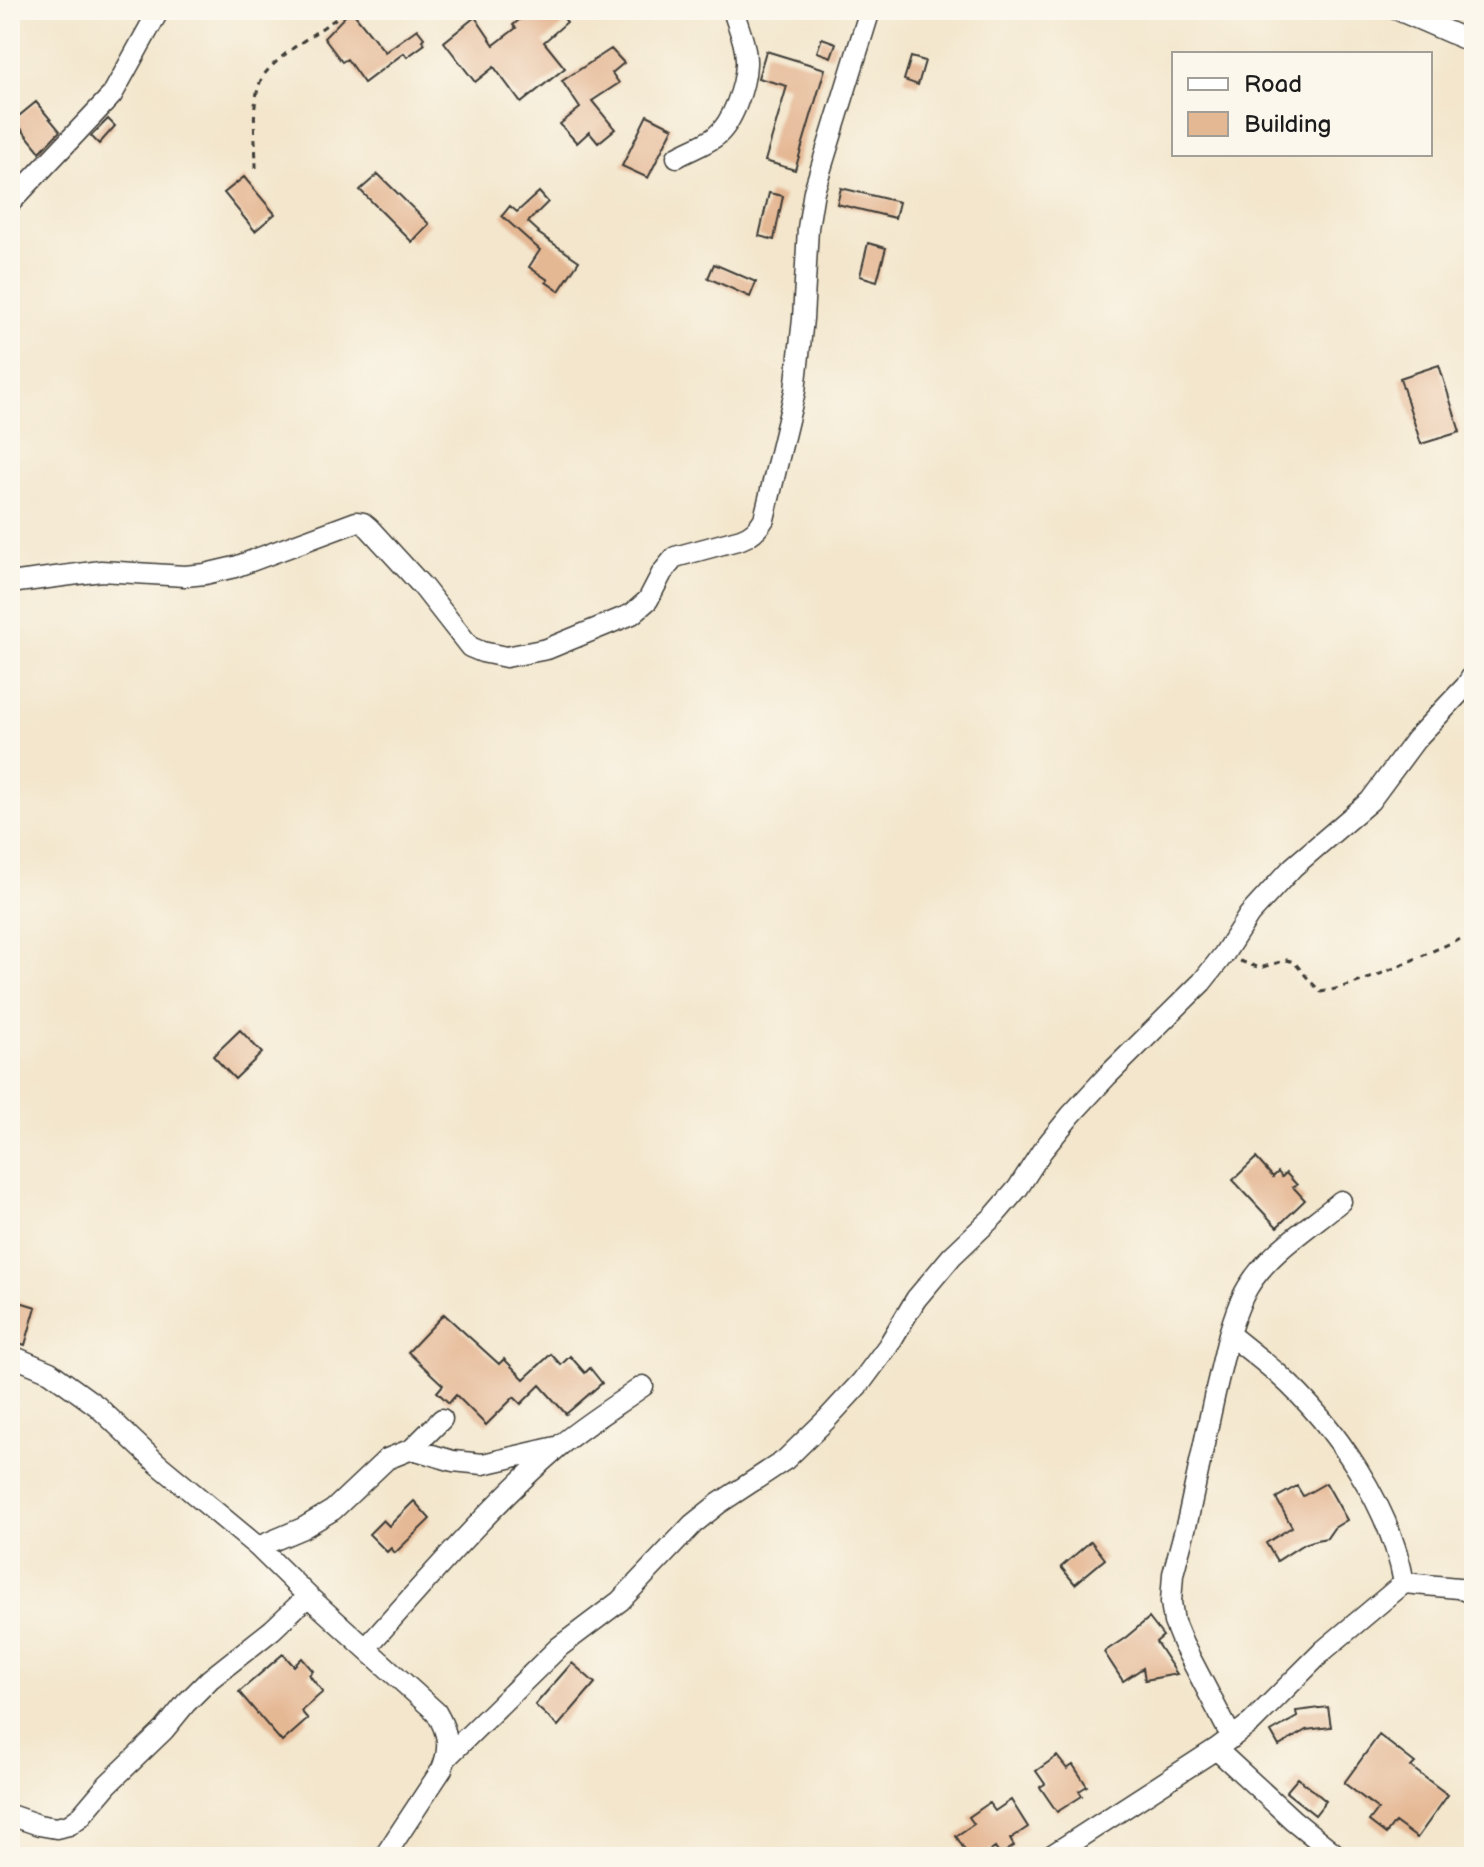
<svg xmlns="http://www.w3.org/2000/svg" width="1484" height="1867" font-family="'Balsamiq Sans',sans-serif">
<rect width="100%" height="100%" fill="#fbf7ec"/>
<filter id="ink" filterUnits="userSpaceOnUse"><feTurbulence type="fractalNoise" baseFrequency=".0125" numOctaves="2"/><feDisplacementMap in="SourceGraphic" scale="16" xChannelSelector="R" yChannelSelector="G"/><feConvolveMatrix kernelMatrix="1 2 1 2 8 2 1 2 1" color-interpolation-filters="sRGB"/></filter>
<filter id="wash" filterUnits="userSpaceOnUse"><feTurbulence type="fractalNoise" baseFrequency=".006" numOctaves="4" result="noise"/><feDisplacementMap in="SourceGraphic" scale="32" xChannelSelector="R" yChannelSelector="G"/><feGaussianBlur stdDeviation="1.8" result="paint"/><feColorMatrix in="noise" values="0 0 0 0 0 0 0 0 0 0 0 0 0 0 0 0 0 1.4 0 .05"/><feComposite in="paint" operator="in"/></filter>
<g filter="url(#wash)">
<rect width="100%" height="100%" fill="#f3e6cc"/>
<g id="blocks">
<path fill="#e5b894" d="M351,10L385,52L417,29L424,38L422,40L425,44L407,57L404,53L364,83L347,59L342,62L324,38Z
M531,10H557L567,22L544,42L565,68L521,103L494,67L475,82L444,42L475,17L494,45L516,28L513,25Z
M822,38L836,43L831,57L817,52Z
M611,49L624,63L612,73L619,83L592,101L615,129L598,143L589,132L577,143L560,124L580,108L562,81Z
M766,51L825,69L795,170L765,161L787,86L758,78Z
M911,57L925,61L918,85L904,80Z
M36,102L60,131L40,152L14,120Z
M647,115L673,128L648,178L622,166Z
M108,119L115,126L99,144L91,136Z
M378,174L429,224L412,242L360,190Z
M244,177L275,214L255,231L224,193Z
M841,188L899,202L895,218L837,204Z
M539,192L548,202L528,222L539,232L538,233L579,261L559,291L546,282L548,280L529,267L540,250L502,216L510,206L517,212Z
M769,193L783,196L774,240L759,236Z
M868,243L886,248L877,281L860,276Z
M714,264L756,282L750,297L708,278Z
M1439,365L1460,432L1421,444L1400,378Z
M240,1030L262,1053L235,1079L213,1056Z
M1256,1158L1273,1177L1278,1172L1282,1177L1286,1173L1297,1185L1293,1187L1305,1200L1277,1227L1233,1180Z
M10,1299L36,1307L25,1345L10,1340Z
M444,1314L499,1364L504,1359L524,1379L551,1354L561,1365L570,1356L585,1373L590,1368L602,1383L566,1414L540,1385L521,1404L514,1397L486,1425L456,1395L449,1403L437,1392L443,1385L408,1352Z
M1326,1483L1347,1520L1334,1528L1327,1538L1316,1540L1302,1545L1277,1561L1266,1543L1292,1527L1276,1498L1297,1486L1303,1496Z
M414,1501L430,1519L395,1553L391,1548L387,1552L369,1534L383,1520L389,1526Z
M1091,1541L1105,1559L1075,1584L1061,1567Z
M1149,1618L1163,1636L1156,1642L1177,1674L1145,1680L1143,1668L1123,1681L1104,1652L1125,1638Z
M283,1654L294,1666L302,1658L313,1671L309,1675L323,1692L301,1711L308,1719L282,1742L239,1692Z
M572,1663L595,1683L558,1726L535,1705Z
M1328,1707L1331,1727L1306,1730L1279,1746L1271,1732L1297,1717L1296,1711Z
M1379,1735L1415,1763L1411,1767L1448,1795L1417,1838L1395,1822L1386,1834L1369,1821L1378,1809L1344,1783Z
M1057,1756L1067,1769L1073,1765L1087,1786L1079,1791L1082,1796L1057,1812L1040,1787L1045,1784L1036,1771Z
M1298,1778L1326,1801L1315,1815L1286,1792Z
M1011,1800L1028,1827L1010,1839L1014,1846L1000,1855L995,1848L982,1857H969L956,1836L974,1824L969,1817L989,1803L995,1811Z"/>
</g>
</g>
<g filter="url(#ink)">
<use href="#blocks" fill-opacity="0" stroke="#3c3a36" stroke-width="2"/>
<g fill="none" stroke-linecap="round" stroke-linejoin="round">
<g stroke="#3c3a36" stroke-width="23">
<path id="street" d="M1398,10L1474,43
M677,157C689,150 704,145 715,137C733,123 745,86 746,64C747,46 738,27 733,10
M10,203L112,95L159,10
M10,583L101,571L185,576L205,574L235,567L356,522L363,523L369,528L423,587L470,647L482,652L506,657L547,649L632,614L648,600L662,573L675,557L741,539C752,535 758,529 764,519L795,391L803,319L808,228L814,191L870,10
M1341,1201C1310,1227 1269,1252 1248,1287C1239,1302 1234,1318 1229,1334C1245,1347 1262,1360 1278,1374C1335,1425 1391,1507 1404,1583
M1229,1334L1215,1393L1188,1518L1173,1574L1171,1602L1174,1622L1183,1644L1232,1738
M10,1355L50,1372L97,1406L158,1464L258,1547L308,1596L436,1712C448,1732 451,1747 442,1769L384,1857
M412,1449L453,1461L483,1464L556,1447
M258,1547L303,1528L333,1510L387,1459L412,1449L442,1419
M366,1648C428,1579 488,1508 558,1447C584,1425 615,1406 643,1386
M1216,1749L1293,1820L1339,1857
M447,1757L559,1647L620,1601L693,1524L718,1504L785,1460L826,1420L862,1381L888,1346L916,1299L952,1256L994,1216L1018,1188L1042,1151L1071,1115L1107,1076L1202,982L1224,954L1249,915L1293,867L1370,801L1416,739L1466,686L1474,673
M10,1815L39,1825L56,1828L69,1825L80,1817L108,1784L164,1730L186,1703L210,1679L272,1630L308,1596
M1049,1857L1216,1749L1251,1723L1324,1650L1404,1583L1458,1588L1474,1594"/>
</g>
<path stroke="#3c3a36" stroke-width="3" stroke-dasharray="6 6" stroke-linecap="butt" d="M256,168C256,140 250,106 261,80C270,60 319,31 338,17L337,10
M1240,961L1260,968L1287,960L1294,962L1311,982L1321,992C1373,983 1424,952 1474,934"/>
<use href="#street" stroke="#fff" stroke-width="20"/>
</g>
</g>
<rect width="1484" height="1867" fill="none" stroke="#fbf7ec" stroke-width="40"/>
<rect x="1172" y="52" width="260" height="104" fill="#fbf7ec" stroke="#a29f99" stroke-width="2"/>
<rect x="1188" y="78" width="40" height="12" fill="#ffffff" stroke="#a29f99" stroke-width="2"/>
<text x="1244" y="92" font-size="24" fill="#1c1c1c">Road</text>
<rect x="1188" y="112" width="40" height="24" fill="#e5b894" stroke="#a29f99" stroke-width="2"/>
<text x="1244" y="132" font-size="24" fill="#1c1c1c">Building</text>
</svg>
